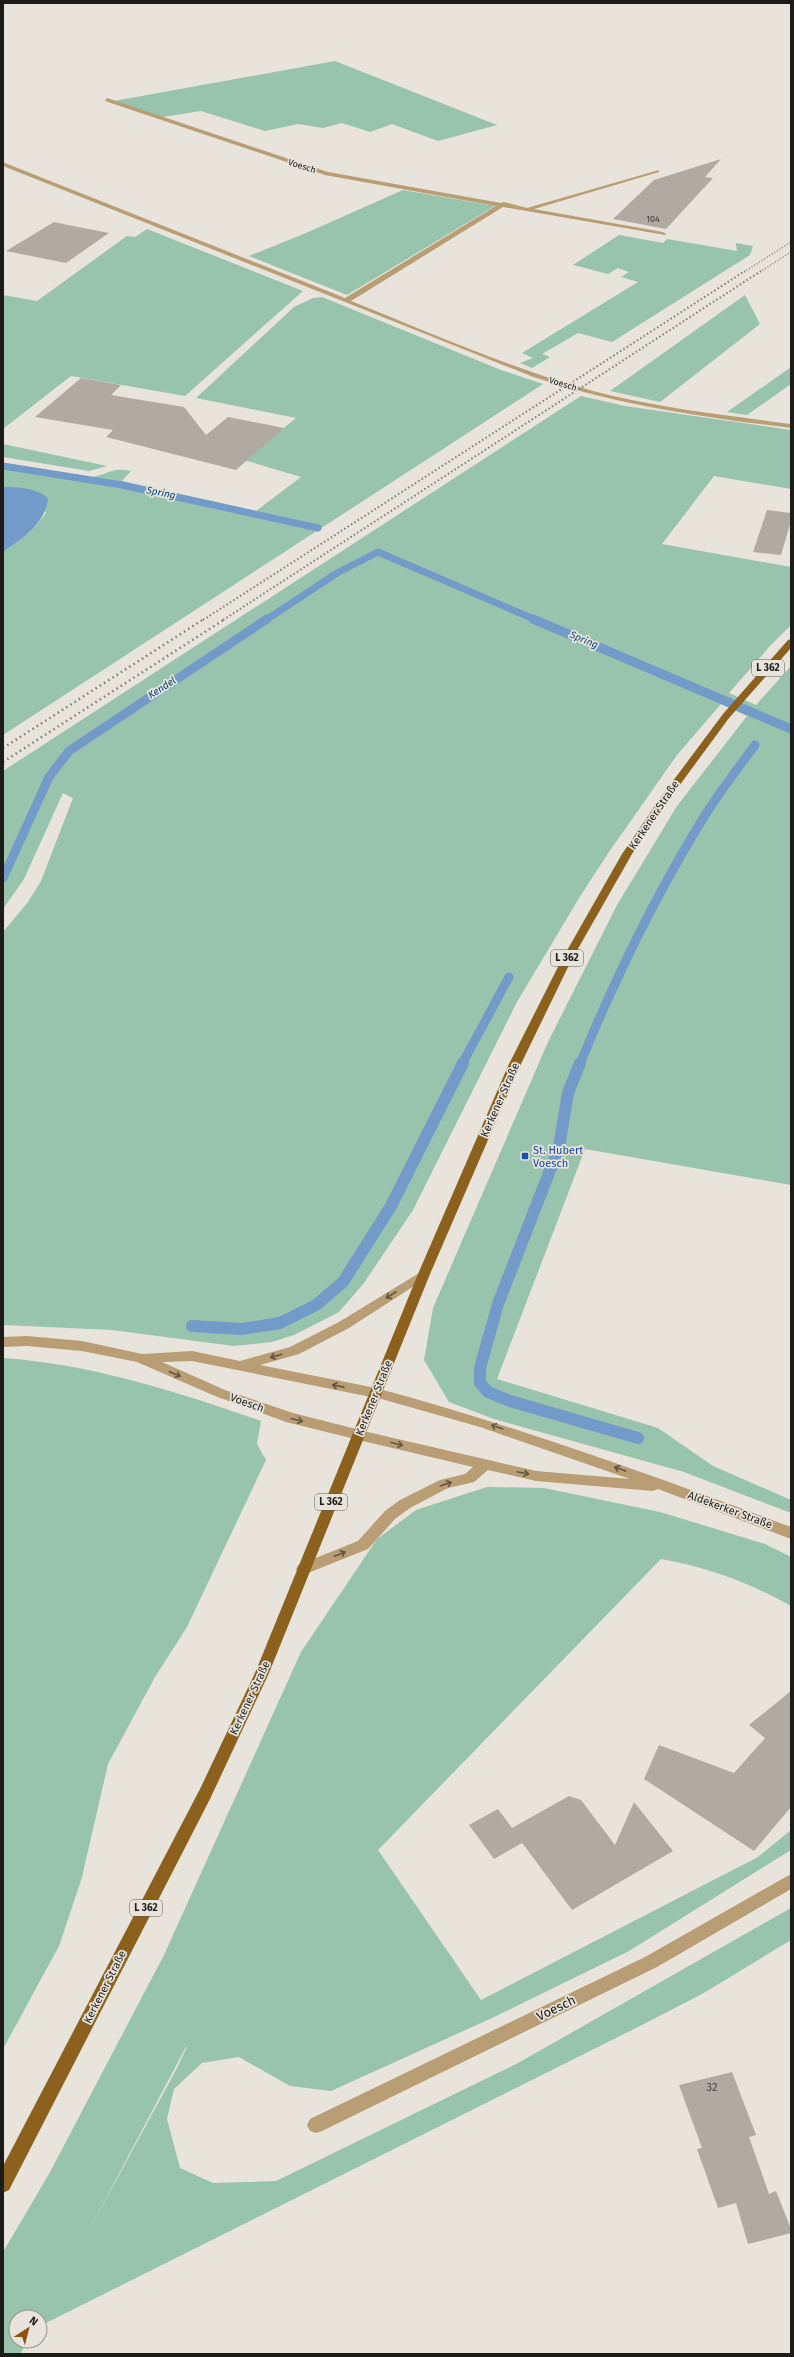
<svg xmlns="http://www.w3.org/2000/svg" width="794" height="2357" font-family="'Fira Sans',sans-serif">
<rect width="100%" height="100%" fill="#e8e4db"/>
<path fill="#98c3ad" fill-rule="evenodd" d="M335,61L497,125L438,141L392,124L370,132L342,123L323,128L298,124L265,131L201,111L163,117L114,101Z
M403,190L495,206L347,295L249,256L306,233Z
M147,229L303,291L185,396L71,376L3,429V295L37,301L127,236L135,237Z
M619,235L663,243L667,239L737,251L736,243L753,246L750,255L612,342L578,333L542,354L550,357L532,368L520,363L533,358L522,353L638,282L621,277L629,272L618,268L608,274L573,265Z
M745,295L760,324L660,402L610,391Z
M322,297L501,370L543,384L3,735V552L35,527L46,513L38,492L3,487V463L93,477C110,473 113,467 131,471L122,481L256,511L301,477L244,460L296,418L196,398L294,307L313,298Z
M791,367V384L747,415L727,412Z
M581,396L625,406L791,430V489L714,476L662,544L791,567V625L770,646L729,693L756,705L791,666V1185L585,1149L497,1379L658,1428L713,1466L791,1500V1513L684,1472L494,1419L449,1402L424,1360L433,1308L548,1042L617,905L677,806L747,716L721,704L677,755L609,852L579,898L517,1002L413,1210L364,1283L339,1312L294,1335L272,1342L234,1346L112,1330L3,1325V932L28,902L41,881L73,798L63,793L24,879L3,909V771Z
M3,444L107,466L89,471L3,457Z
M3,1358C91,1364 178,1392 261,1421L257,1444L266,1460L187,1627L155,1677L108,1764L82,1877L59,1946L3,2049Z
M487,1487L544,1488L660,1512L765,1544L791,1557V1606C751,1583 706,1567 661,1559L378,1850L481,2000L758,1857L791,1830V1850L629,1951L492,2018L331,2091L290,2086L239,2057L202,2063L174,2089L167,2119L180,2168L213,2183L276,2181L518,2063L791,1908V1940L702,1994L638,2027L40,2326V2317H16V2341H28L20,2354H3V2252L49,2174L164,1955L301,1652L377,1539L416,1510ZM187,2047L177,2068L87,2234L186,2047Z"/>
<path fill="#729bca" d="M3,487C17,487 39,488 48,499C44,526 23,537 3,552Z"/>
<g fill="none" stroke-linecap="round" stroke-linejoin="round">
<path stroke="#729bca" stroke-width="7" d="M3,466L122,485L318,528
M266,620L337,573L378,552L536,620"/>
<path stroke="#729bca" stroke-width="9" d="M533,619L791,729
M3,878L49,777L69,751L267,619
M462,1064L509,977
M580,1064C616,976 657,892 707,812C722,789 739,767 755,745"/>
<path stroke="#729bca" stroke-width="12" d="M580,1063L568,1093L559,1147L498,1304L480,1368V1383L488,1392L510,1401L638,1438
M192,1326L242,1329L280,1323L316,1305L343,1282L391,1206L463,1063"/>
</g>
<path fill="#b0aaa3" d="M721,159L705,177L713,178L666,229L613,219L654,180Z
M54,222L68,225L109,233L66,263L6,251Z
M81,378L121,385L111,395L184,407L206,435L228,417L284,428L236,470L106,437L113,430L35,417Z
M767,510L791,513V521L781,555L753,552Z
M791,1691V1807L754,1851L644,1779L659,1745L734,1773L765,1738L749,1725Z
M569,1796L581,1800L615,1845L634,1802L673,1851L572,1910L520,1840L522,1843L494,1859L469,1825L498,1809L512,1828Z
M732,2072L756,2135L749,2137L769,2194L776,2191L791,2229V2233L748,2244L736,2203L718,2208L697,2149L702,2148L679,2085Z"/>
<g fill="none" stroke-linecap="round" stroke-linejoin="round">
<path fill="#b99d74" fill-rule="evenodd" d="M107,98L328,172L501,203L504,202L527,208L659,170V172L534,209L663,232L666,234L665,235L503,207L351,301C431,333 510,368 593,391C658,408 725,415 791,424V428C702,417 616,405 531,376L3,166V162L5,163L345,298L496,206L325,175L105,101Z
M424,1270L428,1271L430,1274L428,1277L349,1328L299,1354L260,1365L376,1388L381,1390L383,1393L381,1396L376,1398L192,1361L162,1362L225,1390L293,1413L364,1431L366,1435L364,1439L359,1440L286,1422L215,1396L137,1362L82,1351L27,1346L3,1347V1337L27,1336L82,1341L142,1354L192,1351L240,1361L290,1347L339,1322Z
M791,1874V1889L657,1967L322,2131L316,2133L310,2131L307,2125L310,2119L645,1957Z"/>
<path fill="#b99d74" fill-rule="evenodd" d="M376,1388C517,1426 654,1476 791,1527V1539L658,1489L653,1491L536,1481L488,1470L474,1482L448,1488L410,1508L395,1519L368,1549L303,1575L298,1573L296,1569L298,1565L358,1541L385,1511L400,1500L440,1480L465,1474L473,1467L354,1439L352,1435L354,1431L359,1430L536,1471L630,1479L480,1427L371,1396L369,1393L371,1390Z"/>
<path fill="#8b611d" fill-rule="evenodd" d="M791,639V648L729,718L668,801L632,854L571,961L520,1066L430,1274L269,1673L210,1799L9,2190L3,2193V2166L200,1789L255,1673L418,1274L508,1066L561,961L622,854L661,797L723,714L788,640Z"/>
<path stroke="#7d7b75" stroke-width="1.5" stroke-dasharray="1 2" stroke-linecap="butt" d="M744,272L791,242
M760,272L791,252"/>
<path stroke="#7d7b75" stroke-width="2" stroke-dasharray="1.5 2.5" stroke-linecap="butt" d="M203,620L745,271
M223,620L761,271"/>
<path stroke="#7d7b75" stroke-width="2.5" stroke-dasharray="1.5 3.5" stroke-linecap="butt" d="M3,748L204,619
M3,762L225,619"/>
</g>
<defs><path id="oneway-shaft" d="M-6 0H5M1.5-3L5.5 0L1.5 3" fill="none" stroke-width="1.6" stroke-linecap="round" stroke-linejoin="round"/></defs>
<g stroke="#635642">
<use href="#oneway-shaft" transform="translate(391 1295) rotate(147)"/>
<use href="#oneway-shaft" transform="translate(276 1356) rotate(164)"/>
<use href="#oneway-shaft" transform="translate(175 1374) rotate(23)"/>
<use href="#oneway-shaft" transform="translate(338 1386) rotate(-169)"/>
<use href="#oneway-shaft" transform="translate(297 1420) rotate(14)"/>
<use href="#oneway-shaft" transform="translate(497 1427) rotate(-162)"/>
<use href="#oneway-shaft" transform="translate(397 1444) rotate(14)"/>
<use href="#oneway-shaft" transform="translate(620 1469) rotate(-160)"/>
<use href="#oneway-shaft" transform="translate(523 1473) rotate(12)"/>
<use href="#oneway-shaft" transform="translate(446 1484) rotate(-19)"/>
<use href="#oneway-shaft" transform="translate(340 1554) rotate(-22)"/>
</g>
<rect fill="#1a4fb4" stroke="#e8e4db" stroke-width="1.5" x="521" y="1152" width="8" height="8" rx="2"/>
<g text-anchor="middle" dominant-baseline="central" stroke-width="3.5" stroke-linejoin="round" paint-order="stroke">
<g font-size="9" fill="#1d1c19" stroke="#e8e4db">
<text transform="translate(302 166) rotate(18)">Voesch</text>
<text transform="translate(563 384) rotate(17)">Voesch</text>
</g>
<g font-size="9" fill="#42403c">
<text x="653" y="219">104</text>
</g>
<g font-size="10" font-style="italic" fill="#00417a" stroke="#e8e4db">
<text transform="translate(161 493) rotate(12)">Spring</text>
<text transform="translate(584 640) rotate(23)">Spring</text>
<text transform="translate(162 688) rotate(-33)">Kendel</text>
</g>
<g fill="#e8e4db" stroke="#5a5853" stroke-width="1">
<rect x="752" y="660" width="32" height="16" rx="3"/>
<rect x="551" y="950" width="32" height="16" rx="3"/>
<rect x="315" y="1494" width="32" height="16" rx="3"/>
<rect x="130" y="1900" width="32" height="16" rx="3"/>
</g>
<g font-size="10" font-weight="bold" fill="#1d1c19">
<text x="768" y="668">L 362</text>
<text x="567" y="958">L 362</text>
<text x="331" y="1502">L 362</text>
<text x="146" y="1908">L 362</text>
</g>
<g font-size="11" fill="#1d1c19" stroke="#e8e4db">
<text transform="translate(654 815) rotate(-56)">Kerkener Straße</text>
<text transform="translate(500 1100) rotate(-66)">Kerkener Straße</text>
<text transform="translate(374 1398) rotate(-68)">Kerkener Straße</text>
<text transform="translate(247 1403) rotate(20)">Voesch</text>
<text transform="translate(730 1510) rotate(20)">Aldekerker Straße</text>
<text transform="translate(250 1698) rotate(-65)">Kerkener Straße</text>
<text transform="translate(105 1987) rotate(-63)">Kerkener Straße</text>
</g>
<g font-size="11" fill="#164399" stroke="#e8e4db" text-anchor="start">
<text x="533" y="1150">St. Hubert<tspan x="533" dy="13">Voesch</tspan></text>
</g>
<g font-size="11" fill="#42403c">
<text x="712" y="2087">32</text>
</g>
<g font-size="13" fill="#1d1c19" stroke="#e8e4db">
<text transform="translate(556 2008) rotate(-26)">Voesch</text>
</g>
</g>
<rect width="794" height="2357" fill="none" stroke="#1d1c19" stroke-width="8"/>
<g transform="translate(28 2329) rotate(36)"><circle r="19" fill="#e8e4db" stroke="#97948d"/>
<path d="M0-3L7 15L0 10L-7 15Z" fill="#8d5110"/>
<text y="-6" font-size="11" font-weight="bold" text-anchor="middle" fill="#1d1c19">N</text>
</g>
</svg>
